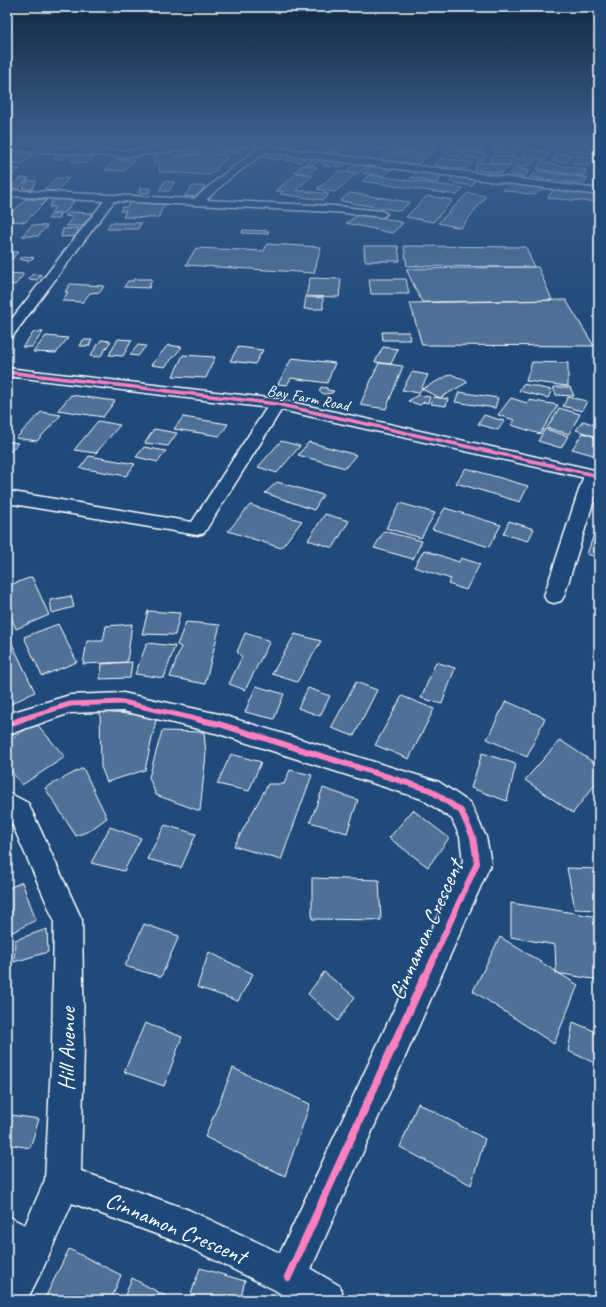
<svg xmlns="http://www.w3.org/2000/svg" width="606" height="1307" font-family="Caveat,sans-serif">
<rect width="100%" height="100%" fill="#1f4a7a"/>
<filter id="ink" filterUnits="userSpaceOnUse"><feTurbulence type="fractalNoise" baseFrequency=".025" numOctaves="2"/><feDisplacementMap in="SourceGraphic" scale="8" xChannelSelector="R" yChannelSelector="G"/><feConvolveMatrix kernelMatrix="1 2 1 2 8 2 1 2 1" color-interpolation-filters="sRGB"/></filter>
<g filter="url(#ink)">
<path fill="#507197" stroke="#fff" d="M211,142L225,144L221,146L242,149L236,153L201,148Z
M271,142H301L291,148L267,145Z
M314,142H324L334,144L328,148L310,145Z
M375,142H392L383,150L368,148Z
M397,142H405L437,147L428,155L389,149Z
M430,142H459L453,146Z
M460,142H479L486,143L482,151L456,148Z
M569,142L599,143V152L598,154L566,150Z
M246,143L258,145L253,148L240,147Z
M336,145H339L340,147L346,148L340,150L341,152L339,153L327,151Z
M498,145L520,148L515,155L492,151Z
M449,148L467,152L461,157L445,154Z
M196,149L201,152L181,155L177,151Z
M527,149L550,152L545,160L522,156Z
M22,151H31L28,154H33L23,164L7,163V160L15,153H19Z
M262,151L275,153L268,158L255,157Z
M169,152L177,157L210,153L229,156L210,175L159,172L160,163H154L155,153Z
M388,152L425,157L418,164L380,161Z
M470,152L486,154L483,160L465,157Z
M278,153L287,154L279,160L269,159Z
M558,153L572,155L566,162L553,161Z
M291,154L308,156L301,162L285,160Z
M57,155H66L64,159H55Z
M80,155L96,156L87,163L71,162Z
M494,155L535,161L524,167L489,162Z
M578,155L598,159L589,166L573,163Z
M317,157L324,158L312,165L305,164Z
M440,158L473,162L466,169L435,166Z
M116,159L134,160L124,171L105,170Z
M326,159L338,160L330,167L324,166L327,164L321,163Z
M342,161L349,162L342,167L334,166Z
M477,162L511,166L501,173L475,170Z
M542,162L586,170L583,176L537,169Z
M357,163L369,165L359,173L347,171Z
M374,164L393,166L383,176L363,173Z
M303,165L317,167L308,174L294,172Z
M10,168L20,169L7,180V171Z
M514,168L530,170L524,177L509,174Z
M339,171L356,174L335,192L317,189Z
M539,171L588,178L584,184L530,177Z
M417,172L444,174L436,183L411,178Z
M298,173L313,175L296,190L329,194L323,200L280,194L283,191H275Z
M369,175L463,188L457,195L362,181Z
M452,176L476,178L472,186L450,182Z
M21,178H29L18,189L9,188Z
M56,178H69L57,191L44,190Z
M27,181H36L32,189H23Z
M165,181L174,182L169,191H159Z
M511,182L545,187L535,195L503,190Z
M193,186H205L197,197L184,196Z
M140,188H150L149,193H139Z
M554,188L598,195L595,202L548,198Z
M350,193L410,202L400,211L340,201Z
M468,193L486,196L461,228L438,223Z
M427,196L453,200L433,222L406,217Z
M26,199L47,200L25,222L7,221V217Z
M66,199L74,201L65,213H51L55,207H49L53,200Z
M130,202L165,203L158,218L123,217L126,211H120L122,207H127Z
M69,212L93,213L82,226H66L73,217L65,216Z
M361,213L378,216L403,223L392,233L346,223Z
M60,214L58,219H48L51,215Z
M110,223H141L138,229H107Z
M32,225L47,226L38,236H22Z
M79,228L76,236L61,237L63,229Z
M243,230L269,231L267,234L242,233Z
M267,244L321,247L314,273L186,265L196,248L264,251Z
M364,246H398L400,261H365Z
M404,246L526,247L534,267L407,266Z
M7,251L18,252L11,260H7Z
M25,256L34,258L28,261L19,259Z
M538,267L552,300L422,302L406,269Z
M8,273L24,274L15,285L7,284Z
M33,274L42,275L37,280L28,279Z
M310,278L341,279L339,297L306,296Z
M134,279H152L149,288L124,287L128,281H133Z
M369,279H406L409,294H371Z
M70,284L104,286L100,292L90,293L83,302L62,301L68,292H65Z
M306,297L323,298V309H304Z
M566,300L594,346L422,345L410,303Z
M34,332H43L32,347H22Z
M382,332H409L410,340H383Z
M46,336L68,338L56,353L33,352Z
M118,339L132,340L123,356L109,355Z
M83,340H92L89,346H80Z
M101,340L111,341L100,357L90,356Z
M138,345L146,346L138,356L130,355Z
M168,345L182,347L165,367L151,365Z
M238,347L263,350L255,364L230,361Z
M383,347L398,349L391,364L375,362Z
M183,355L215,357L206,378L173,376Z
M292,358L335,363L327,383L291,378L287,385L278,384Z
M532,362L568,363V386L526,381Z
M379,363L403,366L386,409L360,405Z
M412,372L428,375L419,393L402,390Z
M451,374L468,382L440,398L422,389Z
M523,384L552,390L548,398L519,391Z
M321,387L327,388V390L334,391L332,393L324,394L319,391Z
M553,387H570L574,396L556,395Z
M459,392L498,398L495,408L455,402Z
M71,395L115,401L103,417L58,410Z
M418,395L430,397L428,403L424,402L420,405L408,401Z
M433,397L448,399L446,406L431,404Z
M568,397L587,401L582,411L563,406Z
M511,398L527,403L529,400L558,405L540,434L511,425L515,420L498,415Z
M559,408L580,414L569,434L547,428Z
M41,412L61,415L37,441L16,438Z
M484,415L504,421L498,430L478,424Z
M183,417L228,424L220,436L174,429Z
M98,421L120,425L96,453L74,450Z
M583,421L599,426V438L576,430Z
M154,429L177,433L168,446L145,443Z
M545,429L568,436L561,448L538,441Z
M583,433L599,438V446L593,455L572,449Z
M7,441L18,443L7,455Z
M281,441L300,446L277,473L258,467Z
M309,442L356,455L345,468L298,455Z
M144,447L166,451L158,462L136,457Z
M89,456L135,464L126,476L80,468Z
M466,468L528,486L520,502L456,483Z
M277,482L323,495L314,510L265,493Z
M400,503L435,513L421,538L386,528Z
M250,505L302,521L281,548L228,531Z
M445,508L501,525L489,547L432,529Z
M325,514L349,521L333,548L308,540Z
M599,520V558L587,554Z
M509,521L534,529L528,541L503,534Z
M384,531L422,541L413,559L374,548Z
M424,550L459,562L461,558L480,564L466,590L448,584L451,579L414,567Z
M32,577L49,615L16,629L7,607V586Z
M71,596L74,607L52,613L50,600Z
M148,611L180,613L175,635L142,634Z
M186,622L220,625L205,684L170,677L181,647L177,645Z
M58,624L77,662L42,676L24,637Z
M132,624L127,662L83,664L87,641H103L106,626Z
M7,633L35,692L7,706Z
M245,633L270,641L245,690L229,684L242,657L237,652Z
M295,634L321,641L297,682L272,674Z
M147,643L175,646L164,678L135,674Z
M132,662L130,678L100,679L102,664Z
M436,662L455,668L442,704L421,698Z
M356,682L377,690L354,736L331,728Z
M256,686L284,694L274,719L245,712Z
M308,688L330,696L320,716L298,708Z
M402,696L434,709L409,759L375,745Z
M506,701L545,718L527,757L487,739Z
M100,712L157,716L145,770L107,782L101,767Z
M36,723L65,757L22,785L7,766V741Z
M162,731L204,732L206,754L200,811L156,795L149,777Z
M560,740L599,766V779L573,813L525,780Z
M482,753L516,764L507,801L471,788Z
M231,754L261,762L249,791L217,784Z
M83,768L107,818L89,831L76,836L45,788Z
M290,770L312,775L281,860L234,846L268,784H284Z
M323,788L358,800L347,833L310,822Z
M413,810L449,838L428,867L389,838Z
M165,825L196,834L181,868L147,859Z
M110,827L141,838L124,871L91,863Z
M567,868L599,869V910L575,909Z
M312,878L379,880L381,920L312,919Z
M22,882L36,920L7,935V889Z
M511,903L599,917V980L556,973L555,945L511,937Z
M144,924L179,936L161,977L125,966Z
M47,929L48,952L14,962L15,940Z
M500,937L578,985L554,1044L473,991Z
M209,952L253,974L238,1001L197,987Z
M324,972L355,997L338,1021L308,994Z
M573,1022L599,1033V1065L568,1051Z
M145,1023L182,1037L164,1086L124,1072Z
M233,1068L310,1104L285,1176L205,1137Z
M418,1103L485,1139L471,1185L400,1147Z
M11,1115L39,1119L30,1148L7,1144V1127Z
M69,1249L121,1275L111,1300H44Z
M200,1268L245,1281L240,1300H189Z
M132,1278L173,1300H123Z"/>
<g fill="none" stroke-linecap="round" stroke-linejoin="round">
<g stroke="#fff" stroke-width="3">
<path id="minor" d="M197,142H208L199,148L125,157L7,150V144L125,151Z
M265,146L599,189V195L266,152L230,178L206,200L334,206L382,211L387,214L382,217L334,212L114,201L12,337L7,338V325L104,201L7,196V190L194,199L224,174L259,148Z
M277,399L283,401L285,404L204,533L197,535L7,503V491L192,522L271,401Z
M593,470L599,471V484L564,596L561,601L554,603L547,601L544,596L584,475L587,471Z
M123,693L219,714L439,782L470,803L486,837L491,863L311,1269L340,1286L345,1300H290L275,1290L180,1243L72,1203L44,1266L27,1300H7V1216L25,1225L45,1180L52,1045L54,920L10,819L7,818V792L28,803L82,920L84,1045L81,1171L189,1210L280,1253L463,862L460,837L452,819L422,799L219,734L123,711L70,713L7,735V714L70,695Z"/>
</g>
<g stroke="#fff" stroke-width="3">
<path id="tertiary" d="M7,368L277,399L599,471V481L277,409L7,376Z"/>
</g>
<use href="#minor" fill="#1f4a7a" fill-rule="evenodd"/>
<use href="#tertiary" fill="#1f4a7a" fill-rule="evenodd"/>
<g stroke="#1f4a7a" stroke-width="5.5">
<path id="cycleway-far3" d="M7,372L277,404L599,476"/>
</g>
<g stroke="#1f4a7a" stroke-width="8">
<path id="cycleway-far2" d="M19,720L70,704L123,702L200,720"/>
</g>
<g stroke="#1f4a7a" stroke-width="8">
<path id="cycleway-far1" d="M196,719L219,724L430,790L461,811L473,837L477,863L425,977
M7,725L23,719"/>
</g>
<g stroke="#1f4a7a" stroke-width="10">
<path id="cycleway" d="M288,1277L425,976"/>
</g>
<use href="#cycleway-far3" stroke="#ff80c0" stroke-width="3.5"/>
<use href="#cycleway-far2" stroke="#ff80c0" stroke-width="5"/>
<use href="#cycleway-far1" stroke="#ff80c0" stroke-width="6"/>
<use href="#cycleway" stroke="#ff80c0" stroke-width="8"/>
</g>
</g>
<linearGradient id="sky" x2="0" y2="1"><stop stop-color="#112943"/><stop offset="0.44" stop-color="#3c608d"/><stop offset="1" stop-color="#3c608d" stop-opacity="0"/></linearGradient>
<rect width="606" height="325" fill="url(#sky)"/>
<g text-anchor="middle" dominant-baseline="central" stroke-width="3" stroke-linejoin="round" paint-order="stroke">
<g font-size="16" fill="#fff" stroke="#1f4a7a">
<text transform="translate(308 398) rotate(11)">Bay Farm Road</text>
</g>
<g font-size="23" fill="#fff" stroke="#1f4a7a">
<text transform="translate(426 930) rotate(-66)">Cinnamon Crescent</text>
<text transform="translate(67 1049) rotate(-89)">Hill Avenue</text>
<text transform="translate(176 1228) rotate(23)">Cinnamon Crescent</text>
</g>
</g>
<rect width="606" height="1307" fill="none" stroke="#1f4a7a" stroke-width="24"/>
<rect x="12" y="12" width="582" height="1283" fill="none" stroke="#fff" stroke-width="1.5" filter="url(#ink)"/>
</svg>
